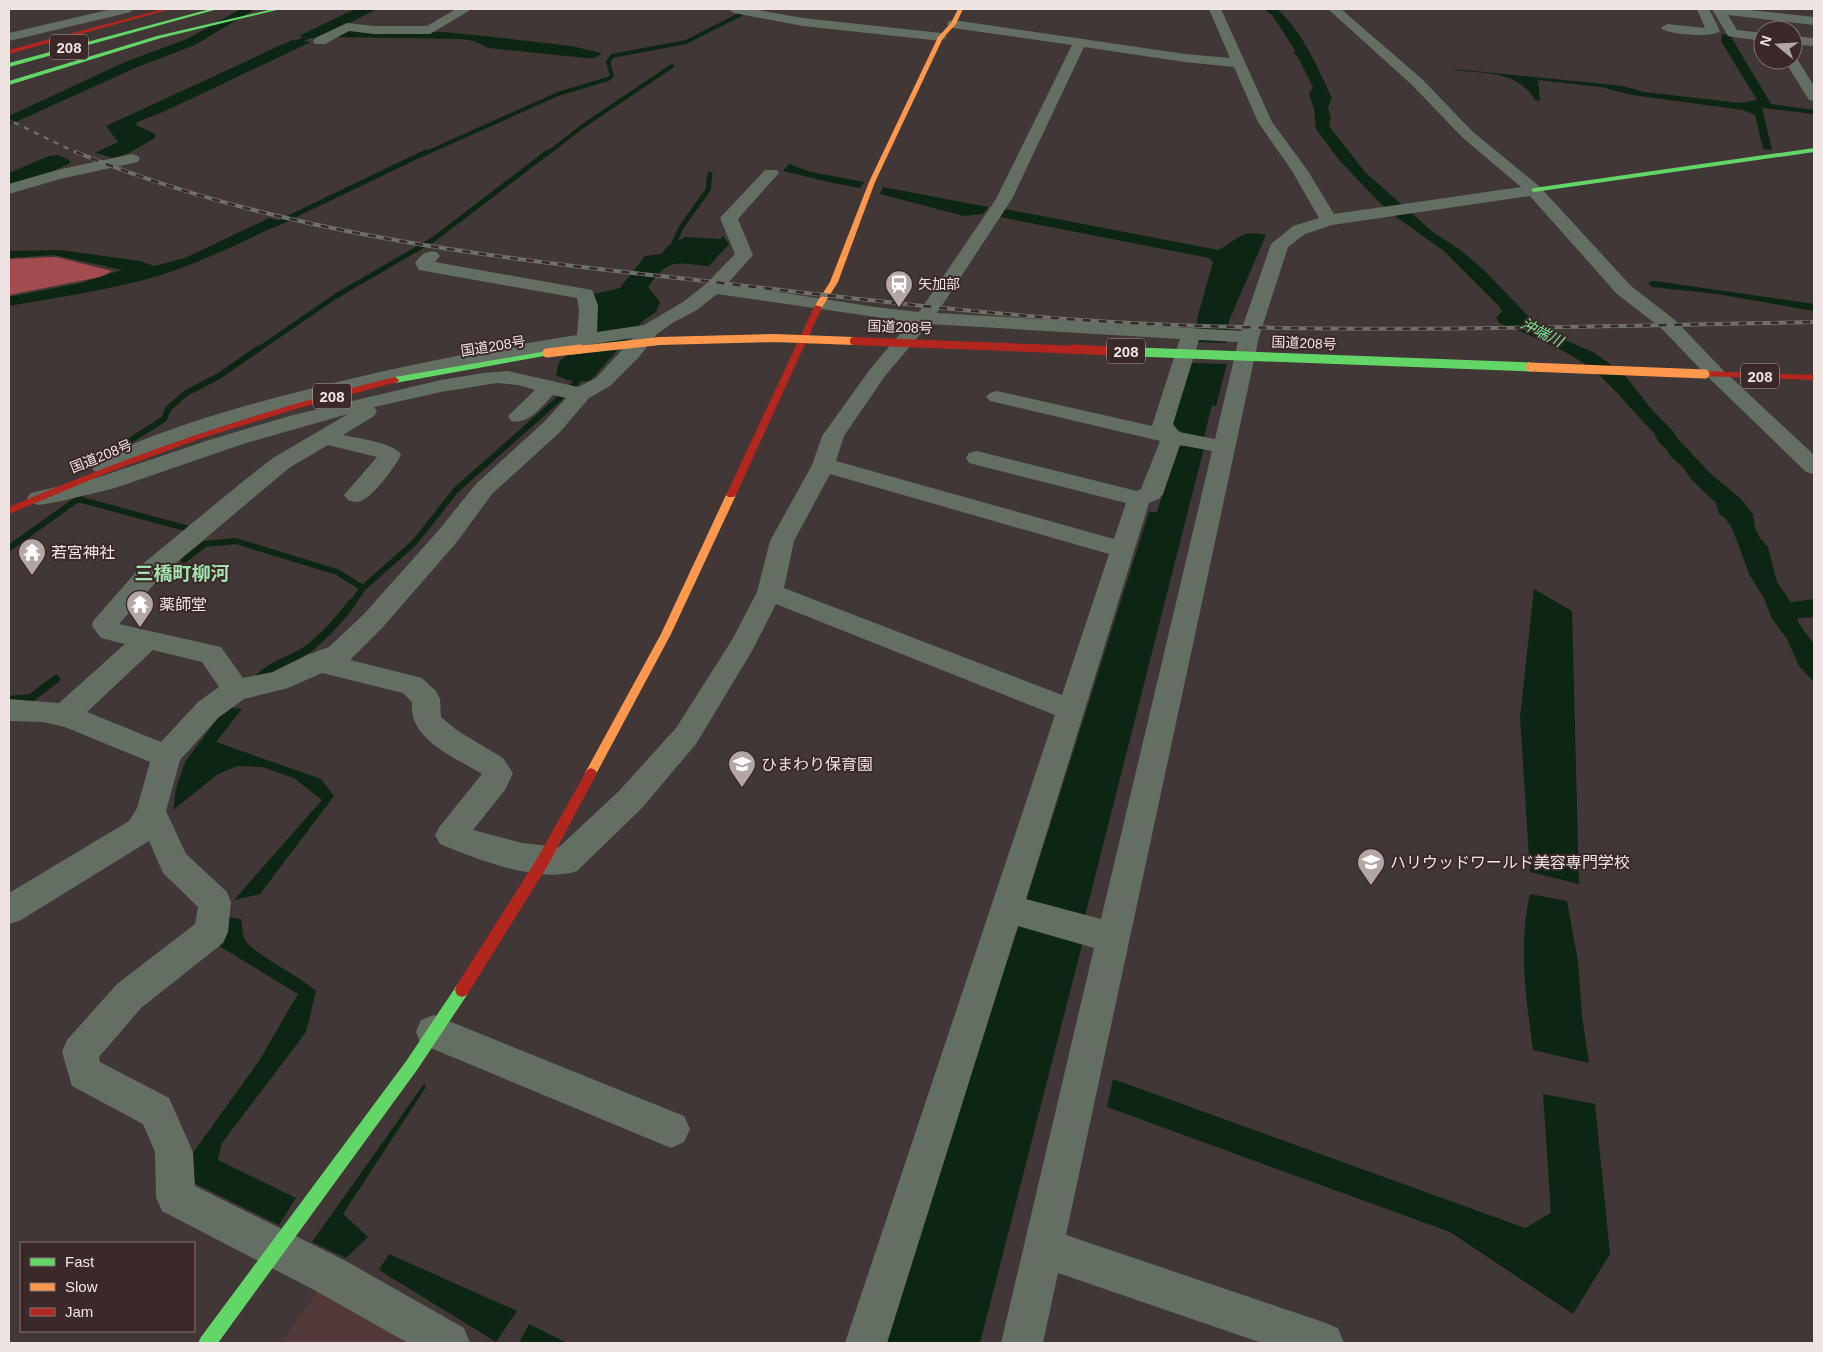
<svg xmlns="http://www.w3.org/2000/svg" width="1823" height="1352" font-family="Arial,'Noto Sans JP',sans-serif">
<rect width="100%" height="100%" fill="#413736"/>
<path fill="#513a39" d="M319,1289L411,1343H281Z"/>
<path fill="#a24c4d" d="M56,257L112,271L100,277L9,295V259Z"/>
<path fill="#0c2613" d="M355,9H377L318,39L299,36Z
M1264,9H1277C1304,33 1317,67 1332,98L1328,107L1331,118L1329,126L1365,172L1434,233L1459,249L1484,270L1531,319L1555,336L1593,352L1623,373L1652,410L1672,430L1678,439L1711,474L1741,499L1753,514L1755,528L1760,538L1768,547L1777,582L1790,601L1799,624L1814,644V682L1799,666L1787,639L1771,617L1764,598L1750,576L1732,528L1725,518L1719,514L1716,503L1691,479L1683,467L1669,455L1668,451L1658,441L1654,433C1635,414 1618,392 1598,374C1573,352 1530,335 1499,323L1496,317L1502,312L1499,306L1444,251L1392,214L1377,200L1340,161L1316,129L1314,109L1309,94L1313,87L1298,57L1294,53L1295,50L1272,15Z
M347,31L444,32L485,36L571,46L602,53L595,58H586L488,48L474,41L461,39L332,37Z
M1722,34L1730,35L1771,104L1814,110V114L1762,108L1772,150L1763,149L1755,115L1743,110L1632,95L1601,87L1538,80L1540,101L1535,100C1517,70 1486,74 1454,70V69L1623,86L1644,92L1740,103L1757,100L1721,41Z
M292,40L311,42L163,112L137,122L136,125L155,134V138L129,153L114,158L95,153L118,142L106,126Z
M58,155L69,160L70,163L50,173L9,184V173L49,156Z
M789,164L811,172L864,182L860,188L833,183L783,171Z
M883,187L988,207L983,214L964,216L880,194Z
M1005,209L1218,250C1238,240 1241,229 1266,235L1229,321L1226,343L1196,342L1197,319L1213,262L1209,258L1000,217Z
M269,218L284,222C243,242 202,262 158,276C109,290 59,297 9,306V297L81,283L122,270L54,255L9,258V251L60,250L140,261L154,266L185,258Z
M723,236L729,244L709,266C675,263 670,257 648,287L660,302L656,312L644,320L591,380C581,383 565,381 556,375L559,362L596,326L598,310L594,294L620,288L645,256L661,254L668,246L685,237L720,239Z
M1655,281L1814,304V311L1717,294L1652,287L1648,282Z
M1189,363L1227,364L1216,406L1212,405L1204,437L1183,433L1171,425Z
M1185,445L1204,448L1085,916L1026,901L1149,512H1157L1178,447Z
M1534,589L1572,611L1579,884L1530,872L1520,717Z
M226,707L242,709L216,742L321,779L334,796L260,894L234,900L322,800L294,778L262,767L237,766L218,774L173,810L176,789L185,762Z
M1530,894L1567,901L1578,961L1582,1016L1589,1063L1533,1050C1526,997 1518,946 1530,894Z
M228,917L241,919C242,925 242,932 244,938C249,952 302,977 316,991L306,1032L222,1143L218,1160L296,1198L279,1225L194,1183L187,1161L259,1061L298,994L219,946Z
M1019,925L1083,941L980,1343H876Z
M1113,1079L1525,1228L1551,1213L1543,1094L1595,1104L1610,1254L1573,1314L1450,1232L1107,1107Z
M424,1084L426,1087L343,1214L368,1237L346,1258L312,1242Z
M389,1254L517,1311L496,1342L379,1270Z
M529,1324L567,1343H519Z"/>
<g fill="none" stroke-linecap="round" stroke-linejoin="round">
<path stroke="#0c2613" stroke-width="4" d="M291,45L314,34
M424,154L558,94L608,79L612,76L608,62L612,56L686,42L751,9
M547,154L583,126L672,66"/>
<path stroke="#0c2613" stroke-width="5" d="M274,225L426,152
M670,251L682,226L708,190L710,174
M256,351L336,296L434,239L548,152"/>
<path stroke="#0c2613" stroke-width="6" d="M570,389L584,373
M115,455L131,440L164,419L168,409L186,393L219,376L258,349
M78,499L196,531
M9,548L78,499L84,491
M184,560L205,544L236,541L337,572L363,588
M351,605L363,588L415,542L456,490L561,397"/>
<path stroke="#0c2613" stroke-width="8" d="M256,681C270,664 291,661 308,649C325,636 339,620 352,603
M9,700L31,698L56,679"/>
<path fill="#0c2613" fill-rule="evenodd" d="M241,9H255L195,45L135,68L9,125V116L125,62L187,39Z
M1814,599V617L1781,620L1772,617L1769,611L1772,605Z"/>
<path fill="#646f63" fill-rule="evenodd" d="M112,9H133L131,12L9,41V33Z
M456,9H472L430,34H374L349,31L325,44H315L313,41L315,38L347,23L374,26H427Z
M728,9H752L803,18L941,33L947,37L941,41L803,26L734,13Z
M1209,9H1221L1272,122L1308,171L1334,214L1521,187L1462,137L1412,85L1328,9H1341L1422,79L1472,131L1540,187L1631,286L1675,320L1723,370L1814,455V474L1806,472L1709,378L1661,328L1617,294L1530,196L1332,225L1305,234L1288,247L1259,337L1066,1235L1323,1322L1338,1328L1344,1343H1262L1058,1273L1043,1343H1001L1094,948L1018,926L887,1343H845L1055,715L776,604L752,651L696,744L641,809L577,871C539,884 477,859 440,844L435,835L440,826L482,774C455,757 408,740 412,702L403,693L322,673L288,688L244,699L218,718L180,760L166,811L186,854L227,892L231,902L228,932L223,943L141,1008L99,1057L100,1062L169,1098L193,1152L195,1186L346,1261L464,1328L470,1343H408L316,1291L162,1211L156,1197L155,1152L143,1124L72,1086L62,1052L67,1040L117,984L195,924L198,907L163,873L149,841L21,920L9,924V893L129,821L137,808L150,762L65,727L43,722L9,721V699L59,703L125,644L101,638L92,626L93,621L145,562L241,483L273,458L348,414L246,443L115,488L62,501L39,505L31,503L27,498L31,493L99,477L209,440L293,415L441,380L483,373L508,371L578,387L596,378L633,338C527,354 421,372 317,399C246,418 176,439 110,471L102,473L94,471L91,466L94,461C162,429 233,408 306,390C395,367 486,349 577,335L579,311L577,298L419,270L415,263C421,254 427,250 437,252L440,256L435,262L592,290L598,305L597,332L644,325L683,302L706,284L735,254L720,218L765,170H777L779,173L738,219L753,255L727,284L875,307L919,312L996,199L1072,45L953,28L949,27L947,24L949,21L953,20L1185,54L1230,58ZM1084,47L1185,62L1234,67L1258,122L1292,171L1319,218L1293,226L1271,244L1241,331L937,313L1012,199ZM717,294L910,322L871,368L822,436L812,465L770,541L757,592L732,640L676,728L619,791L559,847L522,843L473,830L505,790L513,773L503,758L458,731L441,717L440,699L436,691L422,678L350,660L382,628L456,543L492,494L560,432L589,398L610,386L639,357L657,334L674,322L697,310ZM929,324L1180,339L1152,426L997,391L990,393L986,397L990,401L1160,441L1141,489L1137,491L977,451L969,453L966,458L969,463L1126,503L1114,539L836,461L844,436L885,376ZM1199,340L1238,342L1215,439L1179,432L1173,424ZM497,383L518,385L535,390L508,416L511,421C529,425 541,407 553,395L566,398L544,422L476,484L438,531L364,614L329,647L307,655L273,672L243,678L221,647L119,624L163,574L289,468L328,445L377,457L344,495L348,500C353,502 358,503 363,500C374,495 397,465 401,454C393,443 358,438 343,435L374,416L377,411L374,407L441,392ZM1180,445L1212,451L1101,919L1026,899L1149,503L1159,499L1163,494ZM830,474L1109,554L1062,695L784,588L794,541ZM153,650L202,662L219,687L198,702L161,742L87,712Z
M1697,9H1709L1720,31C1714,38 1667,35 1661,28L1667,24L1705,28Z
M1712,9H1740L1814,17V25L1728,15L1737,30L1763,33V41L1733,37L1728,36Z
M1793,36L1814,38V46L1793,44Z
M1793,56L1796,57L1814,86V101L1809,100L1784,60H1793Z
M132,154L138,156L140,159L138,162L60,179L9,194V184L57,170Z
M434,1015L684,1116L690,1129L684,1142L671,1148L421,1044L416,1032L421,1020Z"/>
<path fill="#63d668" fill-rule="evenodd" d="M210,9H218L9,67V63Z
M273,9H281L161,38L9,85V81L157,36Z
M1814,148V152L1534,192L1531,190L1534,188Z
M547,351L551,353L550,355L395,383L391,380L395,377Z
M462,983L467,985L469,990L467,995L417,1070L218,1343H198L201,1337L407,1060L457,985Z"/>
<path fill="#ff974d" fill-rule="evenodd" d="M958,9H963L956,24L943,38L875,182L838,282L821,309H815L814,307L830,282L869,182L938,37L951,23Z
M731,492L736,495L671,634L595,776L591,778L587,776L585,773L661,634L726,495Z"/>
<path fill="#b3261e" fill-rule="evenodd" d="M163,9H171L9,54V50Z
M815,305L822,307L736,495L734,497H728L726,495Z
M1705,371L1814,375V380L1702,376L1701,374Z
M395,377L399,380L398,382L299,408L202,438L107,473L9,514V507C134,453 262,410 395,377Z
M591,768L595,770L597,773L548,865L467,995L462,997L457,995L455,990L457,985L538,857L587,770Z"/>
<g stroke="#6c726b" stroke-width="2.5">
<path id="rail-far1" d="M9,120L79,154"/>
</g>
<g stroke="#6c726b" stroke-width="4">
<path id="rail" d="M76,152C264,230 478,256 678,278C836,296 994,317 1152,324C1373,334 1594,326 1814,322"/>
</g>
<use href="#rail-far1" stroke="#3a2928" stroke-width="2" stroke-dasharray="5.5" stroke-linecap="butt"/>
<use href="#rail" stroke="#3a2928" stroke-width="2.5" stroke-dasharray="8" stroke-linecap="butt"/>
<path stroke="#63d668" stroke-width="9" d="M1112,351L1530,367"/>
<path stroke="#ff974d" stroke-width="8" d="M568,351L660,341L774,338L854,341"/>
<path stroke="#ff974d" stroke-width="9" d="M547,353L580,349
M1530,367L1705,374"/>
<path stroke="#b3261e" stroke-width="8" d="M854,341L1105,351"/>
<path stroke="#b3261e" stroke-width="9" d="M1073,349L1112,351"/>
</g>
<defs>
<g id="station-pin" transform="scale(1.4375)"><path d="M0 17L-7.5 6A9.5 9.5 0 1 1 7.5 6Z" fill="#b3a7a6" stroke="#3a2928"/><path d="M-3-6H3Q5-6 5-4V2Q5 4 3 4L4.5 6H3L1.5 4h-3L-3 6H-4.5L-3 4Q-5 4-5 2V-4Q-5-6-3-6ZM-3.5-4v3h7v-3ZM-3.5 1v1.5H-2V1ZM2 1v1.5H3.5V1Z" fill="#fff"/></g>
<g id="temple-pin" transform="scale(1.4375)"><path d="M0 17L-7.5 6A9.5 9.5 0 1 1 7.5 6Z" fill="#b3a7a6" stroke="#3a2928"/><path d="M0-6L5-2H3V0L6.5 2.5H4V6H1.5V3h-3V6H-4V2.5H-6.5L-3 0V-2H-5Z" fill="#fff"/></g>
<g id="school-pin" transform="scale(1.4375)"><path d="M0 17L-7.5 6A9.5 9.5 0 1 1 7.5 6Z" fill="#b3a7a6" stroke="#3a2928"/><path d="M0-5L7-2L0 1L-7-2ZM-4 1L0 2.5L4 1V4Q0 6-4 4Z" fill="#fff"/></g>
</defs>
<g fill-rule="evenodd">
<use href="#station-pin" x="899" y="284"/>
<use href="#temple-pin" x="32" y="552"/>
<use href="#temple-pin" x="140" y="604"/>
<use href="#school-pin" x="742" y="764"/>
<use href="#school-pin" x="1371" y="862"/>
</g>
<g text-anchor="middle" dominant-baseline="central" stroke-width="4" stroke-linejoin="round" paint-order="stroke">
<g font-size="14" fill="#f0e4e3" stroke="#3a2928" text-anchor="start">
<text x="918" y="284">矢加部</text>
</g>
<g font-size="14" fill="#f0e4e3" stroke="#3a2928">
<text transform="translate(900 327) rotate(2)">国道208号</text>
<text transform="translate(1304 343) rotate(2)">国道208号</text>
<text transform="translate(493 346) rotate(-9)">国道208号</text>
<text transform="translate(101 456) rotate(-22)">国道208号</text>
</g>
<g fill="#3a2928" stroke="#b9acab" stroke-width="1">
<rect x="50" y="34.5" width="38" height="25" rx="4"/>
<rect x="1107" y="338.5" width="38" height="25" rx="4"/>
<rect x="1741" y="363.5" width="38" height="25" rx="4"/>
<rect x="313" y="383.5" width="38" height="25" rx="4"/>
</g>
<g font-size="15" font-weight="bold" fill="#f0e4e3">
<text x="69" y="47">208</text>
<text x="1126" y="351">208</text>
<text x="1760" y="376">208</text>
<text x="332" y="396">208</text>
</g>
<g font-size="15" font-style="italic" fill="#7bee99" stroke="#3a2928">
<text transform="translate(1542 332) rotate(27)">沖端川</text>
</g>
<g font-size="16" fill="#f0e4e3" stroke="#3a2928" text-anchor="start">
<text x="51" y="552">若宮神社</text>
<text x="159" y="604">薬師堂</text>
<text x="761" y="764">ひまわり保育園</text>
<text x="1390" y="862">ハリウッドワールド美容専門学校</text>
</g>
<g font-size="19" font-weight="bold" fill="#a1e4af" stroke="#3a2928">
<text x="182" y="573">三橋町柳河</text>
</g>
</g>
<rect width="1823" height="1352" fill="none" stroke="#f0e4e3" stroke-width="20"/>
<rect x="20" y="1242" width="175" height="90" fill="#3a2928" stroke="#837473"/>
<rect x="30" y="1258" width="25" height="8" fill="#63d668" stroke="#837473"/>
<text x="65" y="1267" font-size="15" fill="#f0e4e3">Fast</text>
<rect x="30" y="1283" width="25" height="8" fill="#ff974d" stroke="#837473"/>
<text x="65" y="1292" font-size="15" fill="#f0e4e3">Slow</text>
<rect x="30" y="1308" width="25" height="8" fill="#b3261e" stroke="#837473"/>
<text x="65" y="1317" font-size="15" fill="#f0e4e3">Jam</text>
<g transform="translate(1778 45) rotate(288)"><circle r="24" fill="#3a2928" stroke="#837473"/>
<path d="M0-4L9 19L0 12L-9 19Z" fill="#b3a7a6"/>
<text y="-8" font-size="14" font-weight="bold" text-anchor="middle" fill="#f0e4e3">N</text>
</g>
</svg>
